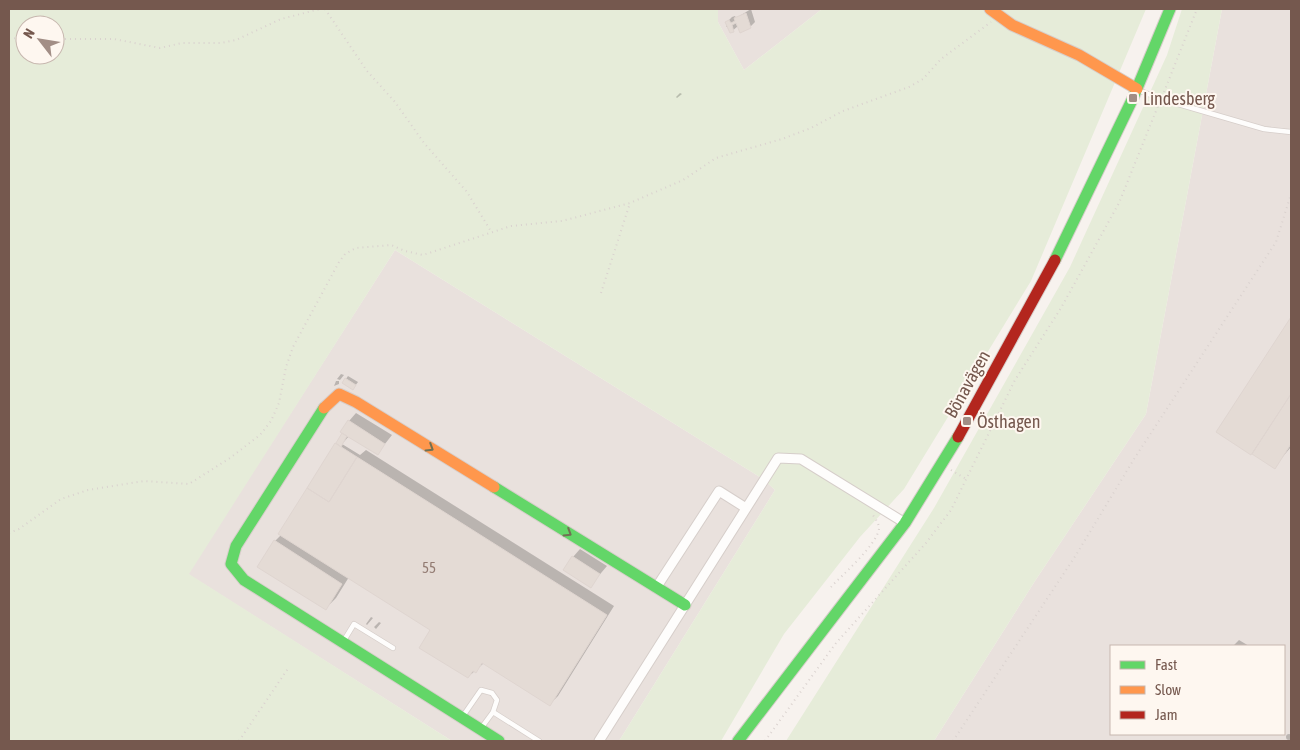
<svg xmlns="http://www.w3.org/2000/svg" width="1300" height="750" font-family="'Asap Condensed',sans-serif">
<rect width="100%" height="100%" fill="#f7f2ee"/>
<path fill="#e9e1dd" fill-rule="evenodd" d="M718,9H822L744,70L718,22Z
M1222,9H1291V741H934L1035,581L1146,414ZM1111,646H1284V734H1111Z
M395,250L763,479L775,490L619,741H452L188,574Z"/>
<path fill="#e6ecd9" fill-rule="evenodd" d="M9,9H718V22L744,70L822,9H1146L1031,281L904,489L860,537L784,634L721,741H619L775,490L763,479L395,250L189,574L452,741H9ZM25,25H55V55H25Z
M1182,9H1222L1146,414L1035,581L934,741H786L934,508L1070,267L1167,55Z"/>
<path fill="#0003" d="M751,9L755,22L750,27L738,26L731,32L726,26L727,22L732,17L735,16L736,18Z
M680,93L682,94L677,98L676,97Z
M1291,319V447L1274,467L1217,431Z
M341,374L344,375L340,380L337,379Z
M348,376L358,382L355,386L343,383Z
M336,381H339V384L334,386Z
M356,413L392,435L377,454L349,436L342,444L360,455L366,450L614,606L558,696L550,704L484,663L468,677L432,630L349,577L336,598L326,608L275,541L281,535L279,534L339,441L349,421Z
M580,549L607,566L590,586L573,557Z
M371,617L373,618L367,625L366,624Z
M379,622L381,623L376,629L374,627Z
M1239,640L1249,646H1233Z
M1286 737a3 3 0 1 1 6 0a3 3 0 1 1-6 0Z"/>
<path fill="#e4dbd5" stroke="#dfd5d0" d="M746,13L751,28L740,33L736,23L732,25L734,32L730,33L725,22L729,20L731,23L735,21L734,18Z
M1291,317V394L1251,455L1216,432Z
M345,378L356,385L353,390L342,383Z
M1291,394V444L1275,469L1252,454Z
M348,420L385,444L378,455L340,432Z
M342,433L347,436L341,447L336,443Z
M335,443L357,457L329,502L307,488Z
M357,457L607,615L550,706L482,663L476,673L473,671L468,678L419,648L430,630L278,534L307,488L329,502Z
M274,540L342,584L326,610L257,567Z
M572,556L600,574L591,588L563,570Z"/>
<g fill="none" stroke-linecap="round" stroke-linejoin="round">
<g stroke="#d6ceca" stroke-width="6">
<path id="lane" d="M1138,90L1161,99L1264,129L1291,132
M343,642L354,624L393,648
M463,716L481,690L492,693L497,700L493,712
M482,727L493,712L539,741"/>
</g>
<g stroke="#d6ceca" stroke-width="11">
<path id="street" d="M656,588L719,491L746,508
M599,741L778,458L801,459L905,523"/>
</g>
<g stroke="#d7ceca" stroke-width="13">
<path id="fast" d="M1055,260L1133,98L1170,9
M324,408L236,546L231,564L244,580L499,741
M494,487L685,605
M738,741L905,523L958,437"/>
</g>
<g stroke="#d7ceca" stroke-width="13">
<path id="slow" d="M990,9L1012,25L1079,55L1137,89
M324,408L339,394L356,402L494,487"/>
</g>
<g stroke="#d7ceca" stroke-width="13">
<path id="jam" d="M958,437L1055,260"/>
</g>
<path stroke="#dad2cf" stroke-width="2" stroke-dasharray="1 4" stroke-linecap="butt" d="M325,9L367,71L395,102L424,143L467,192L492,233
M9,38L25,39
M55,39H114L160,48L182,43H221L236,40L281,19L320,9
M1164,92L1197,9
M601,293L630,203
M951,470L966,479
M9,533L19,529L61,499L88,490L144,481L189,484L230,458L260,435L271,421L279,403L286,367L293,347L339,262L345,254L356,248L391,245L405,251L423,255L511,226L562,221L630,203L683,180L716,158L782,139L811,128L843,111L909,87L923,79L941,59L991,22
M831,587C842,575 876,546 879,529C879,523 876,520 873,515
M239,741L289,667
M765,741L836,643L926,543L951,510L1015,380L1061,308L1119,203L1158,106
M953,741L1076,555L1134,459L1276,242L1291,194"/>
<use href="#lane" stroke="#fefdfc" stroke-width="4.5"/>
<use href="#street" stroke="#fefdfc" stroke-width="9"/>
<use href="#fast" stroke="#63d668" stroke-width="11"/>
<use href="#slow" stroke="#ff974d" stroke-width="11"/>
<use href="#jam" stroke="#b3261e" stroke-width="11"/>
</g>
<defs><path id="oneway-chevron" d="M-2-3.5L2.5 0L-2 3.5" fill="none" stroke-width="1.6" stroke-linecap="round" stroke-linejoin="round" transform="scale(1.25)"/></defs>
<g stroke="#717153">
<use href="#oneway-chevron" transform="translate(430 448) rotate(32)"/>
<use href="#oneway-chevron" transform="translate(568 533) rotate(32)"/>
</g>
<g fill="#a28e86" stroke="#fef7f0" stroke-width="2">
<rect x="1128" y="93" width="10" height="10" rx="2.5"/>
<rect x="962" y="416" width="10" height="10" rx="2.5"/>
</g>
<g text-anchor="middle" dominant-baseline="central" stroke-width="4" stroke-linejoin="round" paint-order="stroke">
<g font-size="15" fill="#927b72">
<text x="429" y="567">55</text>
</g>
<g font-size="18" fill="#75584e" stroke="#fef7f0" text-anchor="start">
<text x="1143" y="98">Lindesberg</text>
<text x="977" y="421">Östhagen</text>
</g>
<g font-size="18" fill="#75584e" stroke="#fef7f0">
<text transform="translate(967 384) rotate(-61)">Bönavägen</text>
</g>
</g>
<rect width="1300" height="750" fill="none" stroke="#75584e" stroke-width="20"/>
<rect x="1110" y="645" width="175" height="90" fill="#fef7f0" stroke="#c7b7af"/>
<rect x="1120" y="661" width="25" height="8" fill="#63d668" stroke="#c7b7af"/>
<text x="1155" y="670" font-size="15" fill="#75584e">Fast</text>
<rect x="1120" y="686" width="25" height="8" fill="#ff974d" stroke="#c7b7af"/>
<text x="1155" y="695" font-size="15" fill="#75584e">Slow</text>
<rect x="1120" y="711" width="25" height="8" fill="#b3261e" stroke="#c7b7af"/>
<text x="1155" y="720" font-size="15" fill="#75584e">Jam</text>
<g transform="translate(40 40) rotate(301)"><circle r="24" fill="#fef7f0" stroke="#c7b7af"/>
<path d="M0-4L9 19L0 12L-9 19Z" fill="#a28e86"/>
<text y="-8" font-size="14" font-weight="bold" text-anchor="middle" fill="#75584e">N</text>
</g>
</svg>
